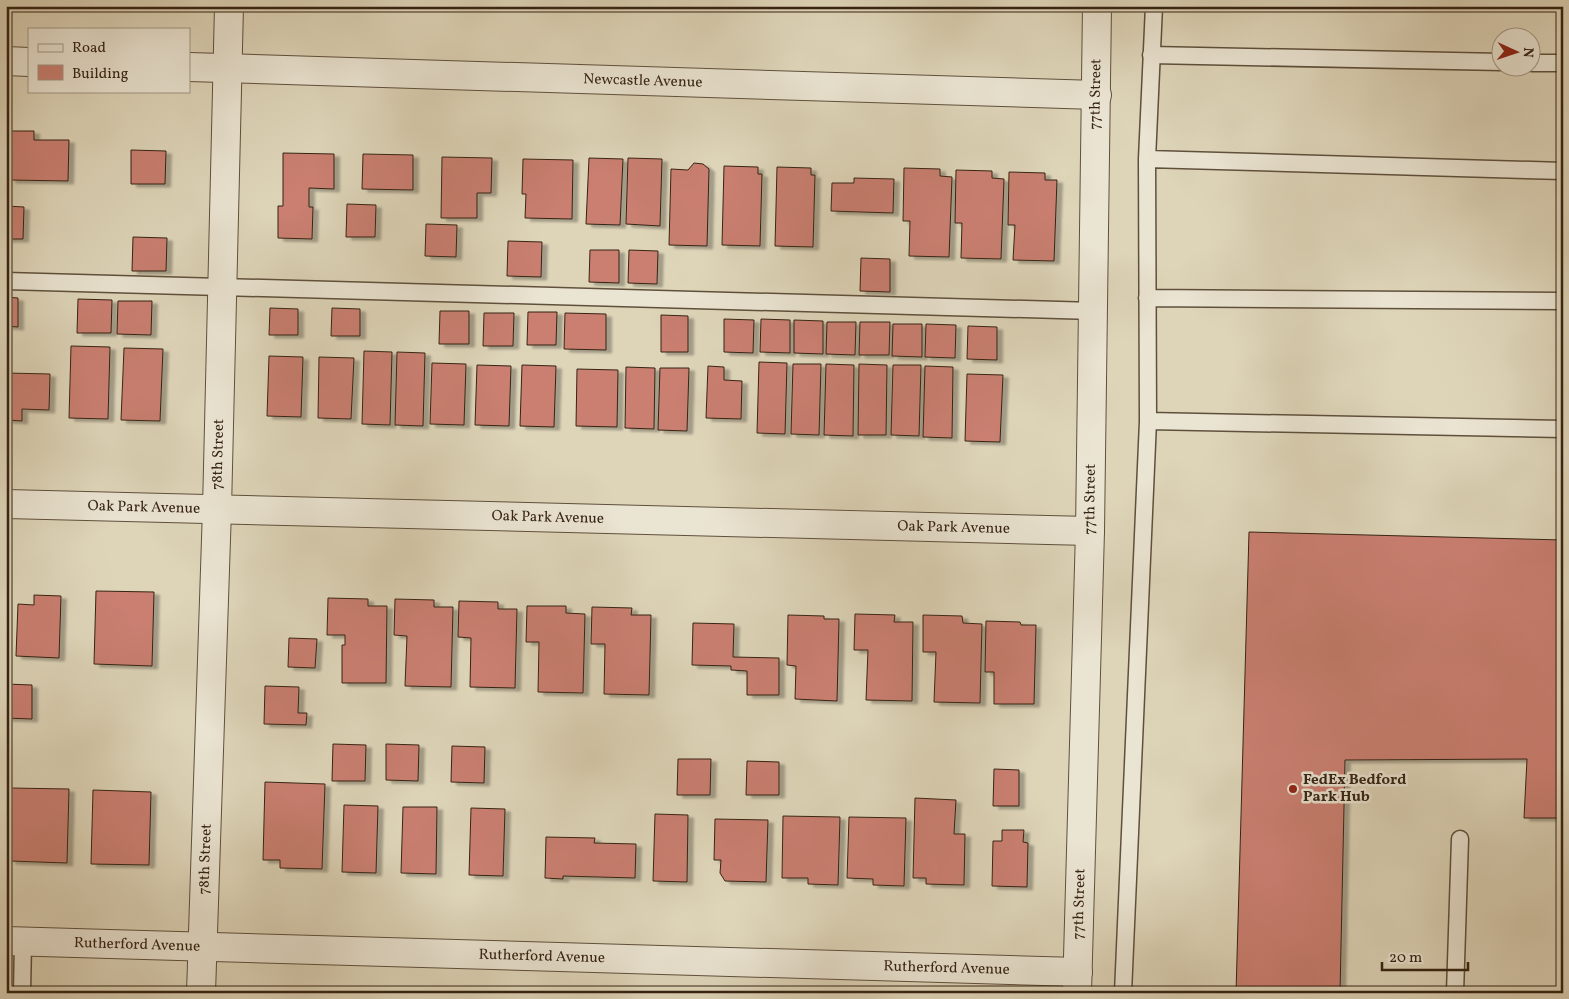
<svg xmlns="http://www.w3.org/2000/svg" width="1569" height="999" font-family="Vollkorn,serif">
<defs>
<filter id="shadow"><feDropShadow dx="5.5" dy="3" stdDeviation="1" flood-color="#0004"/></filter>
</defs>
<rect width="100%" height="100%" fill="#ded5b9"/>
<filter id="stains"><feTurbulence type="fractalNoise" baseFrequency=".004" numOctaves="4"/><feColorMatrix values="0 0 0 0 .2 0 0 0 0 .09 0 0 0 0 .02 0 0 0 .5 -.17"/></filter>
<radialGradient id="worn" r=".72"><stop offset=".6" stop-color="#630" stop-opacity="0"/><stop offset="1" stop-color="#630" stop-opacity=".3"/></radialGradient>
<path fill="#ca7f71" stroke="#352313" filter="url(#shadow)" d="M11,131H34V140H69L68,181L10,180Z
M131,150L166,151L165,184H131Z
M283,153L334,154V189L309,188V207H313L312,239L278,238V206H283Z
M363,154L413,155V190L362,189Z
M442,157L492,158L491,193H477V218H441Z
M589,158L623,159L620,225L586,224Z
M628,158L662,159L660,226L626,224Z
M523,159L573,160L572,219L525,218L526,194H522Z
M694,163L703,164L709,169L707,246L669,245L671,169L688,170Z
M724,166L758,167V174H762L760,246L722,245Z
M777,167L811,168V175H815L813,247L775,246Z
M904,168L940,169V176L952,177L949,257L909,256L910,221H903Z
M956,170L992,171V178L1004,179L1001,259L961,258L962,223H955Z
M1009,172L1045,173V180H1057L1054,261L1013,260L1015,225H1008Z
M854,178L894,179L893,213L831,211L832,183H854Z
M347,204L376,205L375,237H346Z
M6,206L24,207L23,239H6Z
M426,224L457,225L456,257L425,256Z
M133,237L167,238L166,271H132Z
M508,241L542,242L541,277L507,276Z
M590,250H619V283L589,282Z
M629,250L658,251L657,284L628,283Z
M861,258L890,259V292L860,291Z
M6,297L18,298V327L6,326Z
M78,299L112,300L111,333H77Z
M118,301H152L151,335L117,334Z
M270,308L298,309V335H269Z
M332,308L360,309V336H331Z
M440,311H469V344H439Z
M528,312H557L556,345H527Z
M484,313H514L513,346H483Z
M565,313L606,314V350L564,349Z
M661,315L688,316V352H661Z
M724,319L754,320L753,353L724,352Z
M761,319L790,320V353L760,352Z
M794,320L823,321V354L794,353Z
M827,322H856L855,355L826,354Z
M860,322H890L889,355H859Z
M893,324H922V357L892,356Z
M926,324L956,325L955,358L925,357Z
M968,326L997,327V360L967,359Z
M71,346L110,347L108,419L69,418Z
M124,348L163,349L160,421L121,420Z
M364,351L392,352L390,425L362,424Z
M397,352L425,353L423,426L395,425Z
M269,356L303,357L301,417L267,416Z
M319,357L354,358L351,419L318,418Z
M759,362L787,363L785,434L757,433Z
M432,363L466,364L464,425L430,424Z
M793,364H821L819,435L791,434Z
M826,364L854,365L853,436L824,435Z
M859,364L887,365L886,435H858Z
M477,365L511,366L509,426L475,425Z
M522,365L556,366L554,427L520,426Z
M893,365H921L919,436L891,435Z
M708,366L724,367V380L742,381L741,419L706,418Z
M925,366L953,367L952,438L923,437Z
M626,367L655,368L654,429L625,428Z
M660,368H689L687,431L658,430Z
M577,369L618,370L617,427L576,426Z
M6,373L50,374L49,410L22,409V421L6,420Z
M967,374L1003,375L1000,442L965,441Z
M1249,532L1563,540V818H1524L1527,759L1345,760L1340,993H1236Z
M96,591L154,592L152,666L94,664Z
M34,595L61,596L59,658L16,656L18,604L34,605Z
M328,598L368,599V606H387L386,683H342V645H345V635H327Z
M395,599L434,600V607H453L451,687L405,686L407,636L394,635Z
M459,601L498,602V609H517L515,688L470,687L471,638L458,637Z
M527,606H566V613L585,614L583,693L538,692L539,642H526Z
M592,607L632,608L631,615H651L649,695L604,694L605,644H591Z
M855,614L895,615L894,622H913L912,701L866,700L868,650H854Z
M788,615L824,616V619H839L837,701L795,699L796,666L787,665Z
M923,615L962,616L963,623L982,624L980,703L934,702L936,652H923Z
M986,621L1020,622L1021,625H1036L1034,704H994V672H985Z
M693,623L734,624L733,657L779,658V695H747V671L731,670V666L692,665Z
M289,638L317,639L315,668L288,667Z
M6,684L32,685V719L6,718Z
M265,686L299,687L298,713H307L306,725L264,724Z
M333,744L366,745L365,781H332Z
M386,744L419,745L418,781L386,780Z
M452,746L485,747L484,783L451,782Z
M678,759H711L710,795H677Z
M747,761L779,762V795H746Z
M994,769L1019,770V806H993Z
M265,782L325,784L322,869L280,868V860H263Z
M11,788L69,789L67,863L10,861Z
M93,790L151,792L149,865L91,864Z
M915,798L956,800L954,834H965L964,885L926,884V878H913Z
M344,805L378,806L376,873L342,872Z
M403,807H437L436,874L401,873Z
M471,808L505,809L503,876L469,875Z
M655,814L688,815L687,882L653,881Z
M783,816L840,817L838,885L808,884V878H782Z
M849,817L906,818L904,886L873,885V879L847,878Z
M715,819L768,820L766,882L725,881L720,873L721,860H714Z
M1002,830H1024L1023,842L1028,843L1027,887L992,886L993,841H1002Z
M546,837L595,838L594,843L636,844L635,878L563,876V879L545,878Z
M1563,912V993H1560Z"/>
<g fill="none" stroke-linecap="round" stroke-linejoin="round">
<g stroke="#5f503c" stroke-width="19">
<path id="service" d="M1151,55L1502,62
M1532,63H1563
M1147,159L1563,171
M6,281L1094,311
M1147,298L1563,301
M1148,421L1563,429
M22,993L23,941
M1123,993L1148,421L1147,159L1154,6
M1455,993L1460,839"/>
</g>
<g stroke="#5f503c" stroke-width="30">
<g id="minor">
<path d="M6,61L29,62"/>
<path id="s1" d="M189,67L1097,95"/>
<path id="s2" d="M6,504L1090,531"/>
<path id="s3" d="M6,941L1078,972"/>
<path id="s4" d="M201,993L217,509L229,6"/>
<path id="s5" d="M1077,993L1090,531L1097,6"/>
</g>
</g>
<use href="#service" stroke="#eae4d2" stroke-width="16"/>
<use href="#minor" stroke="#eae4d2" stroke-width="28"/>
</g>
<circle fill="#8f2418" stroke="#eae4d2" stroke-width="2" cx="1293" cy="789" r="5"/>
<g text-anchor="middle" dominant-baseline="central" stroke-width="5" stroke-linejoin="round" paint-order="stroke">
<g font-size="15" fill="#352313" stroke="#eae4d2">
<text stroke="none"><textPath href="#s1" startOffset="454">Newcastle Avenue</textPath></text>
<text stroke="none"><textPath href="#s5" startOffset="899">77th Street</textPath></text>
<text stroke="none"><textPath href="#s4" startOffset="539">78th Street</textPath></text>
<text stroke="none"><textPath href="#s5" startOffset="494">77th Street</textPath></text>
<text stroke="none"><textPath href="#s2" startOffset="138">Oak Park Avenue</textPath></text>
<text stroke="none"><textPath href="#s2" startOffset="542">Oak Park Avenue</textPath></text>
<text stroke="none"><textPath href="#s2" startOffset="948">Oak Park Avenue</textPath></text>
<text stroke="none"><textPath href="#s4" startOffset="134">78th Street</textPath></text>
<text stroke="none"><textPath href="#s5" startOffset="89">77th Street</textPath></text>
<text stroke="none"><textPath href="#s3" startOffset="131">Rutherford Avenue</textPath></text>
<text stroke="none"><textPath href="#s3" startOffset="536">Rutherford Avenue</textPath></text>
<text stroke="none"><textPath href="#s3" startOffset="941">Rutherford Avenue</textPath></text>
</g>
<g font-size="15" font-weight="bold" fill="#352313" stroke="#eae4d2" text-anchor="start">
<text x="1303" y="780">FedEx Bedford<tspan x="1303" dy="17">Park Hub</tspan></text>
</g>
</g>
<rect width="1569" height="999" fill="none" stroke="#ded5b9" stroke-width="25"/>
<rect x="8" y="8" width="1554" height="984" fill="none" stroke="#352313" stroke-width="2.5"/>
<rect x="12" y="12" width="1544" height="974" fill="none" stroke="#352313"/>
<rect x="28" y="28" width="162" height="65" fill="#eae4d2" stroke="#a29786"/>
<rect x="38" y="44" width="25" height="8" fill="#eae4d2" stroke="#a29786"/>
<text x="72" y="52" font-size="15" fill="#352313">Road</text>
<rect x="38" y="65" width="25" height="15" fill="#ca7f71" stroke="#a29786"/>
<text x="72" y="78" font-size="15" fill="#352313">Building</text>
<g transform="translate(1516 52) rotate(93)"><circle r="24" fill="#eae4d2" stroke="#a29786"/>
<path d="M0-4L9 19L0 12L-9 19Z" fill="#8f2418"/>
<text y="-8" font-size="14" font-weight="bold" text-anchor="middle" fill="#352313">N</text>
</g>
<path d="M1382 962v8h86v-8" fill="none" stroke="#352313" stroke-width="2.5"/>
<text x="1389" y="962" font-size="15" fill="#352313" stroke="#eae4d2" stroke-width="4" paint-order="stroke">20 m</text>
<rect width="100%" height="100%" filter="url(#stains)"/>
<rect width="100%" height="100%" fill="url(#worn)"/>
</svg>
